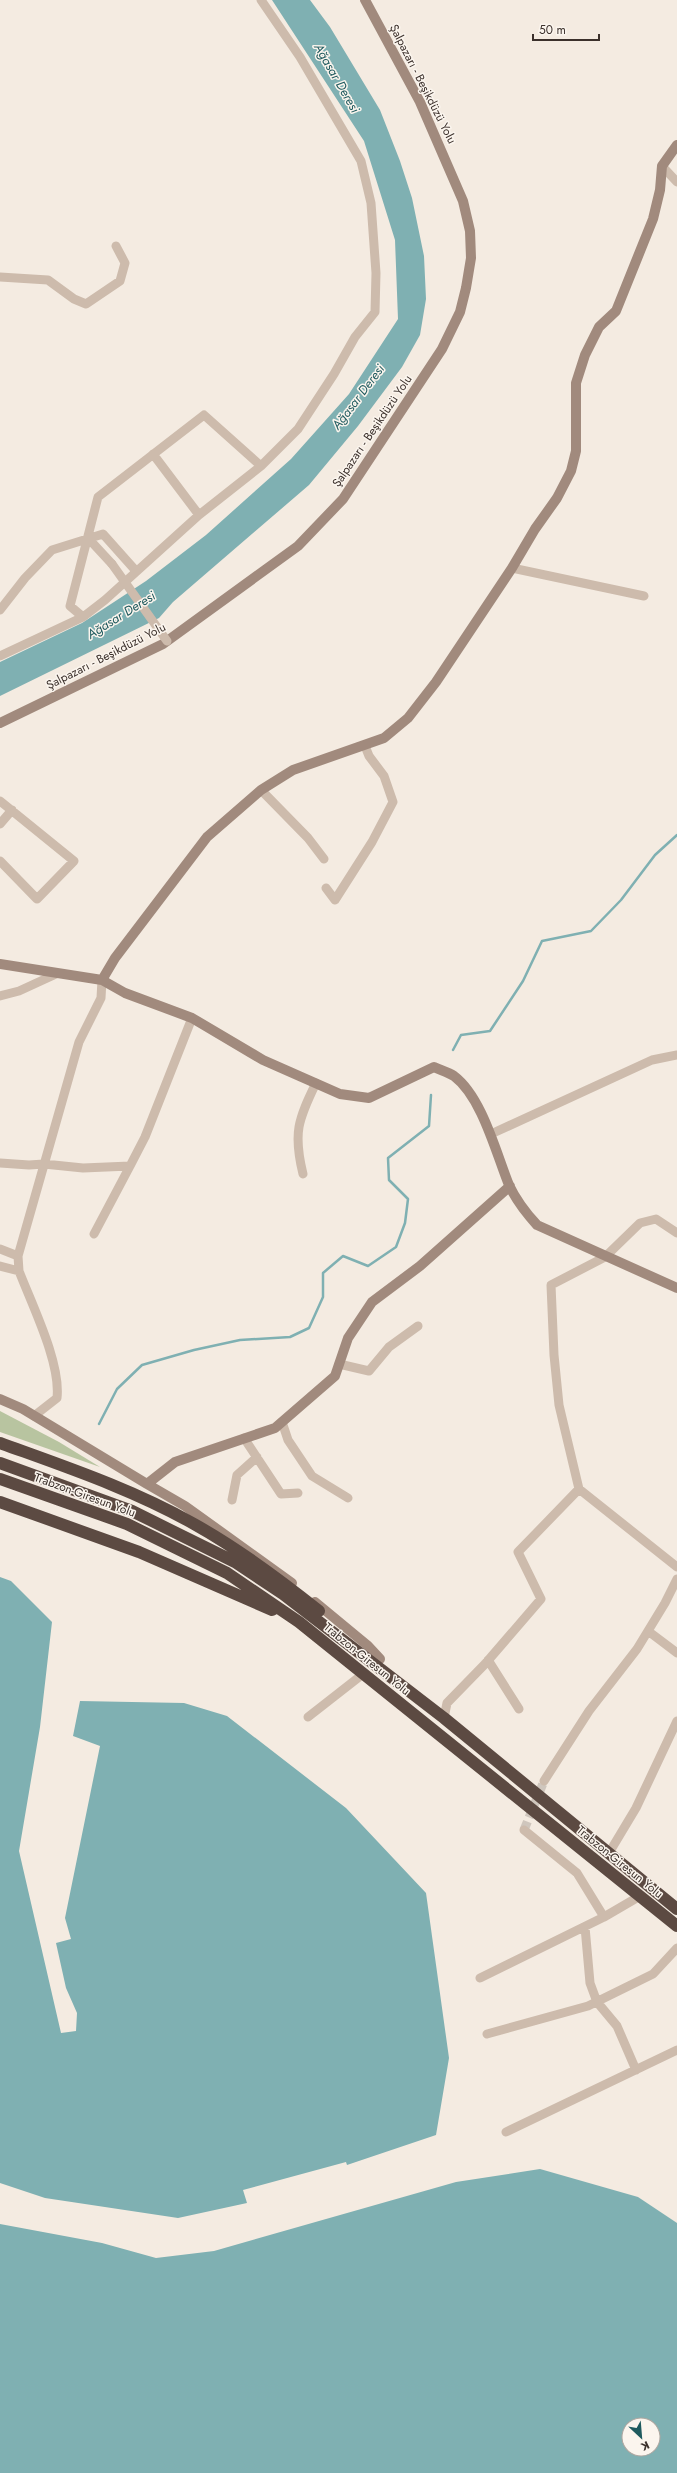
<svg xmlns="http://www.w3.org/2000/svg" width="677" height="2473" font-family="Jost,sans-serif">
<rect width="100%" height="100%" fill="#f4ebe1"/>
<path fill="#b8c4a0" d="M0,1411L59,1442L100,1467L0,1432Z"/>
<path fill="#7fb0b2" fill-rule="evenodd" d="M272,0H310L330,27L380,110L400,161L412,198L424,256L426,299L420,335L402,367L358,426L309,485L173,602L159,618L0,696V662L82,623L146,581L206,535L291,459L349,394L398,319L395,240L364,141Z
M0,1577L11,1581L52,1622L40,1727L19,1851L61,2033L76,2031L77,2013L66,1988L56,1943L71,1939L65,1918L100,1746L73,1736L80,1701L184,1703L227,1716L346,1808L426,1893L449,2058L436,2135L347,2165L346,2162L243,2190L247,2203L178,2218L45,2198L0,2183Z
M540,2169L638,2197L677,2223V2473H0V2224L102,2243L156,2258L214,2251L456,2182ZM629,2425H653V2449H629Z"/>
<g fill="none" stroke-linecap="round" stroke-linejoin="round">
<path stroke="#7fb0b2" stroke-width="2.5" d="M453,1050L461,1035L490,1031L523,981L542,941L591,931L621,900L655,855L677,835
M99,1424L117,1389L142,1365L194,1350L240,1340L290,1337L309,1328L323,1297V1273L343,1256L368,1266L396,1247L405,1223L408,1199L389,1180L388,1158L429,1126L431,1095"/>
<path stroke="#cfc6bd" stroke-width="9" stroke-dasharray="9 4.5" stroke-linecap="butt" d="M524,1830L544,1781"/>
<path stroke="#cdbbac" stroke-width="9" d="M662,166L677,182
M0,277L48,280L74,299L86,304L120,281L125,263L116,246
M153,454L199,515
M88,538L112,564
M512,568L644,596
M0,610L25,578L52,550L103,534L136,571
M83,617L70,606L98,497L204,415L261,466
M0,656L83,617L105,600L199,515L261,466L298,429L334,374L355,337L375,312L376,273L371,203L361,161L300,57L261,0
M261,790L308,838L324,859
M0,801L74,861L37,899L0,861
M0,824L12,810
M326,888L335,900L372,842L393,802L384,776L369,756L365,746
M0,996L19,991L56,974
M491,1134L652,1060L677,1055
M0,1163L29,1165L44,1164L83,1168L130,1166L145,1137L192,1018
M303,1174C293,1133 298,1120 316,1083
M677,1233L656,1219L640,1223L605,1257L551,1285L554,1355L559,1405L579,1489L677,1567
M94,1234L130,1166
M0,1249L18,1256
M0,1266L19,1271
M339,1364L369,1371L389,1347L418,1326
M34,1416L57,1398C61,1363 32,1305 19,1271L18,1256L79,1042L101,998L102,980
M282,1422L288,1440L312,1476L348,1498
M244,1438L281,1494L298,1493
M232,1500L237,1475L257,1457
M648,1631L677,1653
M488,1660L519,1709
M308,1717L363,1674
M444,1718L447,1703L485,1664L541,1599L518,1552L579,1489
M544,1781L589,1711L637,1649L665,1603L677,1579
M609,1853L636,1808L677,1721
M604,1917L640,1896
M585,1927L590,1983L597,2002L617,2026L636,2070
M480,1978L604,1917L577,1873L524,1830
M487,2034L588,2006L653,1974L677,1948
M506,2132L677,2050"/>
<path stroke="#a18a7d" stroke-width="10" d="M0,723L163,644L298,546L343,499L442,349L460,312L466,288L471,258L470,231L463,201L420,102L365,0
M0,964L102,980L115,958L207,837L261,790L293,770L384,738L408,718L436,682L512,568L535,529L557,498L571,471L576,451V383L585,355L599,327L616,311L653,219L660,190L662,166L677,145
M102,980L125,993L192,1018L263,1060L340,1094L369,1098L434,1067C440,1070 448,1072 454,1076C482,1097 496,1153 509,1185C516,1200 526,1213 537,1225L677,1288
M0,1399L23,1409L147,1484L175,1462L275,1428L335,1376L348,1338L372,1302L420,1266L510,1186
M147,1484L185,1506L292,1583
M315,1602L367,1645L380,1659"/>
<path stroke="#5c4a42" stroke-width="12" d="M0,1443C66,1467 132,1489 194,1524C239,1549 279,1579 319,1611
M0,1463L132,1511L235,1562L283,1594L444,1718L677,1909
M0,1479L127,1524L227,1573L299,1622L677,1926
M0,1502L139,1552L272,1610"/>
<path stroke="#cdbbac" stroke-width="9" d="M112,564L167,641"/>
</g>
<g text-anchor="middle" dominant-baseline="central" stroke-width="3" stroke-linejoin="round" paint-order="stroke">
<g font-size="12" fill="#3b302b" stroke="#fbf5ee">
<text transform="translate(423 84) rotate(63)">Şalpazarı - Beşikdüzü Yolu</text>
<text transform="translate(372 431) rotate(-56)">Şalpazarı - Beşikdüzü Yolu</text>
<text transform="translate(106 656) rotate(-27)">Şalpazarı - Beşikdüzü Yolu</text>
<text transform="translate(85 1495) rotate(20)">Trabzon-Giresun Yolu</text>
<text transform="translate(367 1659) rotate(39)">Trabzon-Giresun Yolu</text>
<text transform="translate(620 1862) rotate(39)">Trabzon-Giresun Yolu</text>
</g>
<g font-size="13" font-style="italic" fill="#1f5a5e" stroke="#fbf5ee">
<text transform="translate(337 78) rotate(60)">Ağasar Deresi</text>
<text transform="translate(358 397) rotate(-53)">Ağasar Deresi</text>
<text transform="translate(121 615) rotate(-32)">Ağasar Deresi</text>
</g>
</g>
<g transform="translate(641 2437) rotate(154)"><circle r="19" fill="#fbf5ee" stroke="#aea6a0"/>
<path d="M0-3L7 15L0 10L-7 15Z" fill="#1f5a5e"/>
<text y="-6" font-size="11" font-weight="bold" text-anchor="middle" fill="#3b302b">K</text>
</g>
<path d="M533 34v6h66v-6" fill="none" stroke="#3b302b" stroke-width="2"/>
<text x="539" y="34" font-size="12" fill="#3b302b" stroke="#fbf5ee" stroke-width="3" paint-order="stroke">50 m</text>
</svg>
